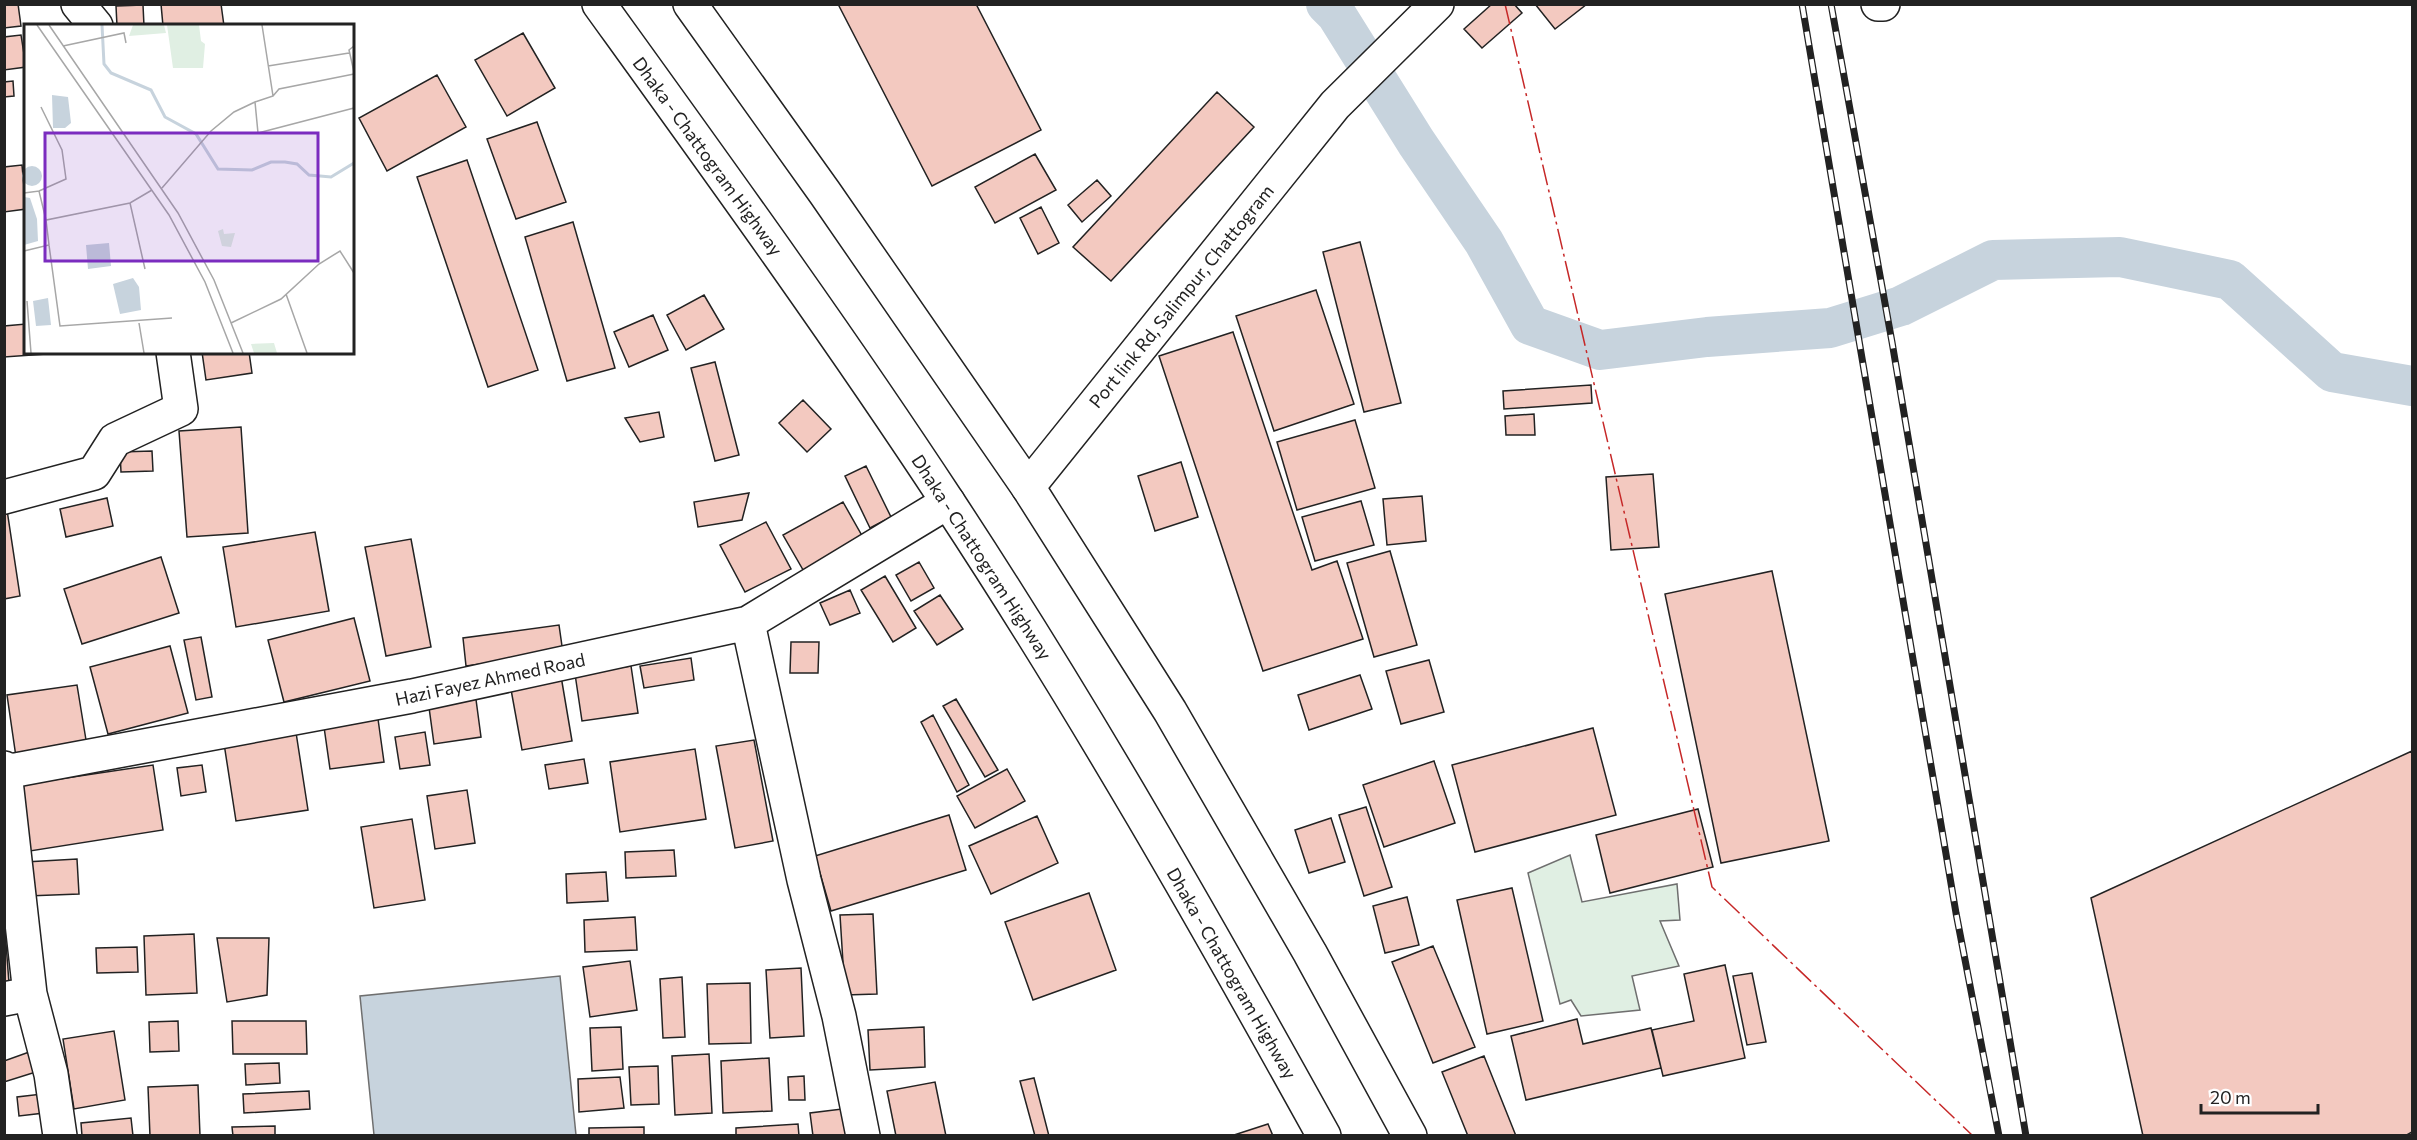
<svg xmlns="http://www.w3.org/2000/svg" width="2417" height="1140" font-family="Commissioner,sans-serif">
<rect width="100%" height="100%" fill="#fff"/>
<path fill="#e0efe3" stroke="#6f6f6f" stroke-width="1.5" d="M1570,855L1582,902L1677,884L1680,920L1660,921L1679,966L1632,976L1640,1010L1581,1016L1571,1000L1560,1004L1528,873Z"/>
<path fill="#c7d3dd" stroke="#6f6f6f" stroke-width="1.5" d="M560,976L576,1135H374L360,996Z"/>
<g fill="none" stroke-linecap="round" stroke-linejoin="round">
<path stroke="#c7d3dd" stroke-width="40" d="M1326,4L1336,14L1416,142L1484,242L1530,325L1600,350L1707,337L1830,328L1901,306L1993,260L2120,257L2230,280L2332,372L2412,386"/>
</g>
<path fill="#f3c9c0" stroke="#222" stroke-width="1.5" d="M4,4H18L21,26L4,28Z
M161,4H221L224,26H163Z
M838,4H976L1041,130L932,186Z
M1492,4H1514L1522,13L1482,48L1464,29Z
M1535,4H1587L1555,29Z
M143,5L144,26H117L116,6Z
M523,33L555,88L507,116L475,60Z
M21,35L26,67L4,70V37Z
M437,75L466,127L387,171L359,118Z
M13,81L14,96L4,97V82Z
M1217,92L1254,127L1111,281L1073,247Z
M537,122L566,202L516,219L487,139Z
M1035,154L1056,190L995,223L975,187Z
M467,160L538,370L488,387L417,177Z
M22,165L26,209L4,212V167Z
M1097,180L1111,196L1082,222L1068,205Z
M1041,207L1059,243L1038,254L1020,218Z
M573,222L615,368L567,381L525,237Z
M1360,242L1401,403L1364,412L1323,252Z
M1316,290L1354,404L1274,431L1236,316Z
M704,295L724,329L686,350L667,315Z
M653,315L668,350L629,367L614,332Z
M26,324V352H46V354L4,357V326Z
M1233,332L1312,570L1337,561L1363,639L1263,671L1159,356Z
M202,352H249L252,373L206,380Z
M715,362L739,455L715,461L691,368Z
M1591,385L1592,403L1504,409L1503,391Z
M803,400L831,429L807,452L779,423Z
M659,412L664,437L640,442L625,418Z
M1534,414L1535,435H1506L1505,416Z
M1355,420L1375,488L1297,510L1277,442Z
M241,427L248,533L187,537L179,431Z
M152,451L153,471L121,472L120,452Z
M1181,462L1198,517L1155,531L1138,476Z
M866,466L891,517L870,528L845,476Z
M1653,474L1659,547L1611,550L1606,477Z
M749,493L742,520L698,527L694,502Z
M1422,496L1426,541L1387,545L1383,499Z
M107,498L113,526L66,537L60,509Z
M1361,501L1374,545L1315,561L1302,517Z
M843,502L865,541L806,575L783,535Z
M4,510H7L20,596L4,599Z
M766,522L791,569L745,592L720,545Z
M315,532L329,611L236,627L223,547Z
M411,539L431,647L386,656L365,547Z
M1390,551L1417,645L1374,657L1347,563Z
M161,557L179,613L82,644L64,589Z
M919,562L934,588L911,601L896,575Z
M1772,571L1829,841L1721,863L1665,594Z
M885,576L916,628L893,642L861,590Z
M850,590L860,613L830,625L820,603Z
M940,595L963,629L937,645L914,611Z
M354,618L370,681L284,702L268,640Z
M559,625L563,653L466,666L463,638Z
M201,637L212,697L196,700L184,640Z
M791,642H819L818,673H790Z
M170,646L188,713L108,734L90,667Z
M691,658L694,680L644,688L640,666Z
M1429,660L1444,712L1401,724L1386,671Z
M631,666L638,713L582,721L575,674Z
M1360,675L1372,709L1309,730L1298,695Z
M561,676L572,741L522,750L510,684Z
M77,685L87,746L16,757L7,695Z
M475,692L481,737L434,744L428,700Z
M956,699L998,770L985,777L943,706Z
M933,715L969,785L957,792L921,722Z
M378,719L384,762L330,769L324,727Z
M295,726L308,810L236,821L223,737Z
M1593,728L1616,815L1475,852L1452,765Z
M425,732L430,765L400,769L395,737Z
M754,740L773,841L735,848L716,746Z
M695,749L706,819L620,832L610,762Z
M2412,751V1132L2405,1136H2143L2091,898Z
M584,759L588,783L549,789L545,765Z
M1434,761L1455,823L1384,847L1363,785Z
M153,765L163,830L30,851L19,785Z
M202,765L206,792L181,796L177,768Z
M1007,769L1025,801L975,828L957,796Z
M467,790L475,843L435,849L427,796Z
M1366,807L1392,887L1364,896L1339,815Z
M1698,809L1713,867L1610,893L1596,835Z
M949,815L966,870L831,911L815,856Z
M1037,816L1058,863L991,894L969,846Z
M1331,818L1345,862L1309,873L1295,830Z
M412,819L425,900L374,908L361,827Z
M674,850L676,876L626,878L625,852Z
M77,859L79,894L27,896L25,862Z
M606,872L608,901L567,903L566,874Z
M1512,888L1543,1021L1487,1034L1457,900Z
M1089,893L1116,970L1033,1000L1005,922Z
M1407,897L1419,945L1385,953L1373,906Z
M873,914L877,994L845,995L840,915Z
M635,917L637,950L585,952L584,920Z
M4,918L9,983H4Z
M194,934L197,993L146,995L144,936Z
M217,938H269L267,995L227,1002Z
M1433,946L1475,1047L1433,1063L1392,962Z
M137,947L138,972L97,973L96,948Z
M630,961L637,1010L590,1017L583,967Z
M1725,965L1745,1058L1663,1076L1652,1030L1694,1021L1684,974Z
M801,968L804,1036L770,1038L766,970Z
M1752,973L1766,1042L1747,1045L1733,976Z
M682,977L685,1037L663,1038L660,979Z
M750,983L751,1043L709,1044L707,984Z
M1577,1019L1583,1044L1651,1028L1661,1068L1526,1100L1511,1036Z
M178,1021L179,1051L150,1052L149,1022Z
M232,1021H306L307,1054H233Z
M621,1027L623,1069L592,1071L590,1028Z
M924,1027L925,1067L870,1070L868,1030Z
M114,1031L125,1100L74,1109L63,1039Z
M32,1051L39,1071L4,1082V1061Z
M709,1054L712,1113L675,1115L672,1056Z
M1484,1056L1516,1136H1468L1442,1072Z
M769,1058L772,1111L723,1113L721,1061Z
M279,1063L280,1083L246,1085L245,1064Z
M658,1066L659,1104L631,1105L629,1067Z
M804,1076L805,1100H789L788,1077Z
M620,1077L624,1108L579,1112L578,1079Z
M1034,1078L1049,1136H1035L1020,1081Z
M935,1082L946,1136H896L887,1091Z
M198,1085L200,1136H150L148,1087Z
M309,1091L310,1109L244,1113L243,1094Z
M42,1094L44,1113L19,1116L17,1097Z
M850,1108L853,1136H813L810,1113Z
M131,1118L133,1136H82L81,1123Z
M798,1124L799,1136H736V1128Z
M1268,1124L1273,1136H1231Z
M275,1126V1136H233L232,1127Z
M644,1127V1136H589V1128Z"/>
<g fill="none" stroke-linecap="round" stroke-linejoin="round">
<g stroke="#222" stroke-width="36">
<path id="minor" d="M78,4L96,26
M1878,4H1883
M1028,487L1335,105L1437,4
M4,497L94,473L115,440L181,409L173,352
M748,623L804,880L839,1016L863,1136
M4,768L5,772L412,696L748,623L948,502
M30,994L51,1074L60,1136
M4,999L30,994L5,772"/>
</g>
<g stroke="#222" stroke-width="36">
<path id="highway" d="M599,4C718,169 837,333 948,502C1083,707 1205,921 1324,1136
M690,4L825,193L1028,487L1170,711L1310,953L1410,1136"/>
</g>
<use href="#minor" stroke="#fff" stroke-width="33"/>
<use href="#highway" stroke="#fff" stroke-width="33"/>
<g stroke="#222" stroke-width="7">
<path id="rail" d="M1802,4L1956,913L1999,1136
M1831,4L1892,342L2026,1136"/>
</g>
<use href="#rail" stroke="#fff" stroke-width="4.5" stroke-dasharray="14" stroke-linecap="butt"/>
<path stroke="#c62828" stroke-width="1.5" stroke-dasharray="21 4.5 3 4.5" stroke-linecap="butt" d="M1505,4L1712,887L1973,1136"/>
</g>
<g text-anchor="middle" dominant-baseline="central" stroke-width="4.5" stroke-linejoin="round" paint-order="stroke">
<g font-size="18" fill="#222" stroke="#fff">
<text transform="translate(708 156) rotate(54)">Dhaka - Chattogram Highway</text>
<text transform="translate(1181 296) rotate(-51)">Port link Rd, Salimpur, Chattogram</text>
<text transform="translate(982 557) rotate(57)">Dhaka - Chattogram Highway</text>
<text transform="translate(490 679) rotate(-12)">Hazi Fayez Ahmed Road</text>
<text transform="translate(1232 973) rotate(60)">Dhaka - Chattogram Highway</text>
</g>
</g>
<g transform="translate(24 24)">
<rect width="330" height="330" fill="#fff"/>
<path d="M109,1H140L142,9L105,12ZM143,1H175L177,17L181,20L179,44H149ZM199,205L200,210L211,209L207,223L198,222L194,207ZM250,319L253,329H230L227,320Z" fill="#e0efe3"/>
<path d="M28,71L44,73L47,99L41,104H29ZM-2 152a10 10 0 1 1 20 0a10 10 0 1 1-20 0ZM0,173L6,174L13,195L14,217L0,221ZM85,219L87,242L64,245L62,221ZM109,254L115,263L117,286L96,290L89,260ZM24,274L27,301L12,302L9,277Z" fill="#c7d3dd"/>
<path fill="none" stroke="#c7d3dd" stroke-width="3" d="M78,1L80,40L87,49L127,66L141,93L172,110L194,145L228,146L247,138H261L273,140L285,151L307,153L330,139"/>
<path fill="none" stroke="#a7a7a7" stroke-width="1.5" d="M13,1L145,191L181,258L209,329M25,1L154,189L190,256L219,329M39,22L100,9L102,19M330,22L325,26L330,48M244,42L325,29M249,72L255,65L330,50M231,78L249,72L238,1M138,164L187,107L210,88L231,78L234,109L330,84M15,167L42,155L38,126L17,83M0,169L15,167L22,196L106,179L128,166M106,179L121,245M25,221L36,302L148,294M0,227L25,221L22,196M262,270L283,329M3,277L7,329M115,299L120,329M207,299L257,275L295,240L316,227L330,249"/>
<path fill="#7b2cbf" fill-opacity="0.15" stroke="#7b2cbf" stroke-width="3" d="M21,109H294V237H21Z"/>
<rect width="330" height="330" fill="none" stroke="#222" stroke-width="3"/>
</g>
<rect width="2417" height="1140" fill="none" stroke="#222222" stroke-width="12"/>
<path d="M2201 1104v9h117v-9" fill="none" stroke="#222222" stroke-width="3"/>
<text x="2210" y="1104" font-size="18" fill="#222222" stroke="#ffffff" stroke-width="4.5" paint-order="stroke">20 m</text>
</svg>
